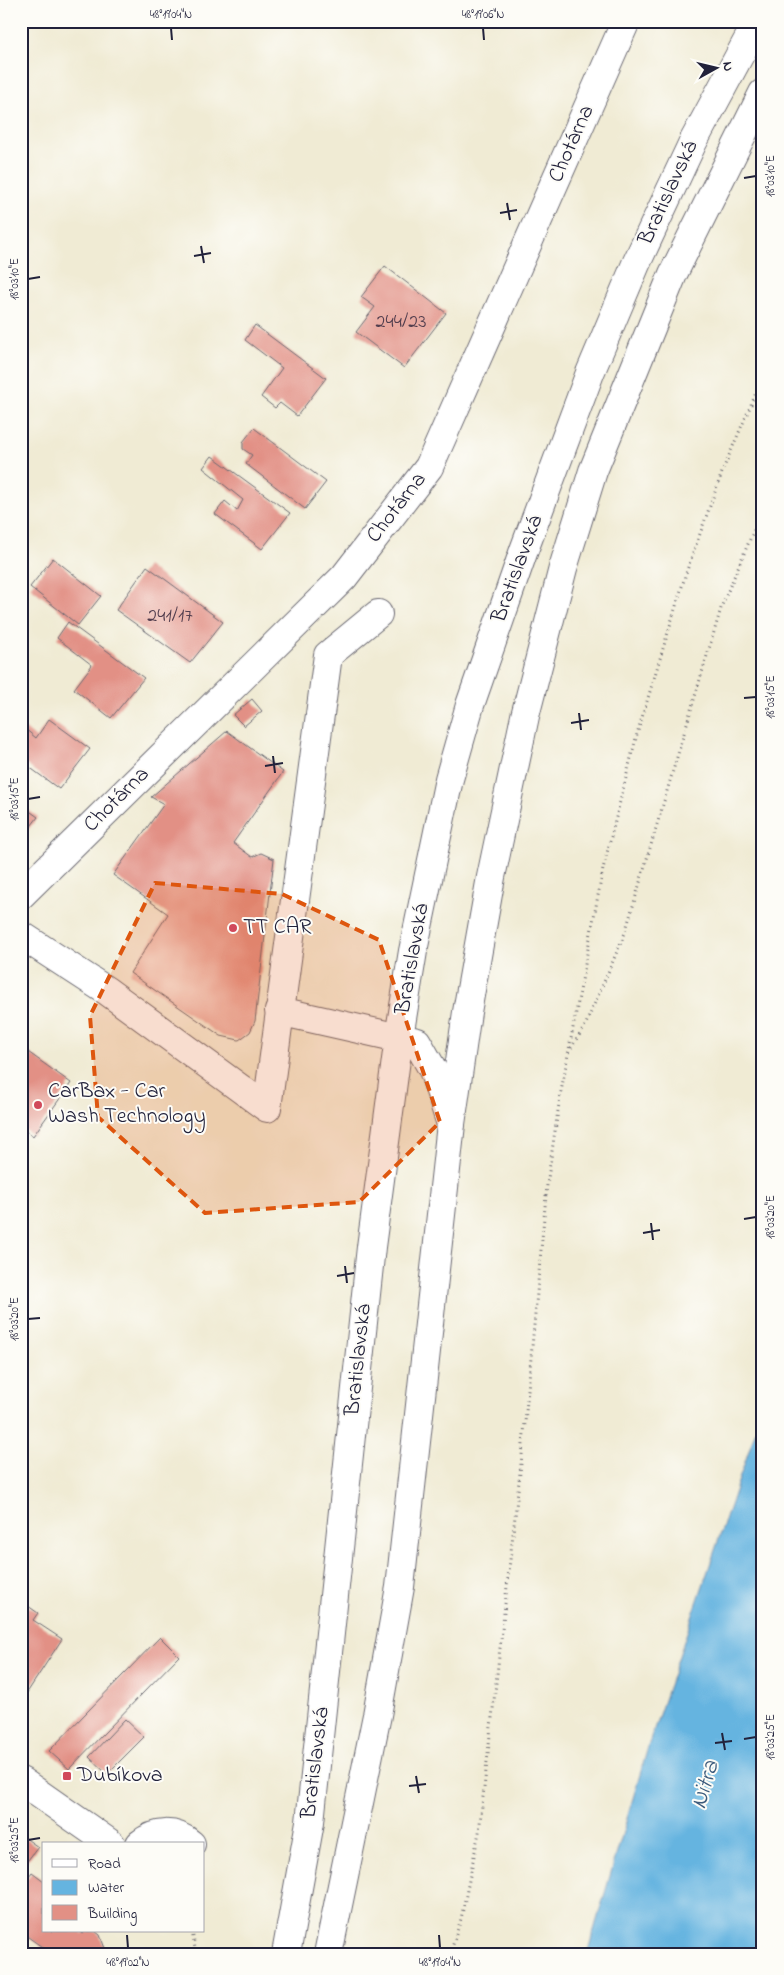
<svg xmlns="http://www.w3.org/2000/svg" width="784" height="1975" font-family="'Indie Flower',sans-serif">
<rect width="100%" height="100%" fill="#fdfcf7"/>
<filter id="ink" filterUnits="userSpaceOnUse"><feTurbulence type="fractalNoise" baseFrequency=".02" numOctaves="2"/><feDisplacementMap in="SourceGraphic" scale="10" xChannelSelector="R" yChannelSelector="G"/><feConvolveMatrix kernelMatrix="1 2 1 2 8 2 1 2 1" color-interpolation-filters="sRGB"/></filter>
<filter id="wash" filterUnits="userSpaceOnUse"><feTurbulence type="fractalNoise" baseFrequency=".0096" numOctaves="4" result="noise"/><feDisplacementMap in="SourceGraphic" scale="20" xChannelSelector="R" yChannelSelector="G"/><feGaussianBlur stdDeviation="1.12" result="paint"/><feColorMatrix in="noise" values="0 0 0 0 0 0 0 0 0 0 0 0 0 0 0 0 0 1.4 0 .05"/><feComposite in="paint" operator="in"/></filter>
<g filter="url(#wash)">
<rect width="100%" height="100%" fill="#f0ebd4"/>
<path fill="#65b4e0" stroke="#446b8e" d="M763,1409V1954H587L649,1744Z"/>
<g id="blocks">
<path fill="#e29085" d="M385,266L446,313L404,368L356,332L375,307L361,297Z
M763,272V283L758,280Z
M255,325L326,378L297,416L280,403L275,408L261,397L282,368L245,340Z
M254,428L326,482L305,509L246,464L252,455L243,449V442Z
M212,456L290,513L262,549L215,514L225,501L237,511L243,500L203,468Z
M53,558L101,596L78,625L30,587Z
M147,566L223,622L190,663L116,610Z
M68,622L144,678L111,718L74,689L92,665L57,638Z
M252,699L262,711L244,726L233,715Z
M49,719L90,749L59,789L21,761V756L25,751L21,747V732L24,728L36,738Z
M227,731L283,772L233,843L252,857L261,853L274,859L255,1021L250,1032L239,1040L221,1036L130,973L168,914L113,875L164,804L151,797Z
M21,805L38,817L21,839Z
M21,1047L71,1083L33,1136L21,1127Z
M21,1601L38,1613L33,1620L62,1639L21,1702Z
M160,1637L179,1656L69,1769L49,1751Z
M125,1719L144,1737L107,1774L89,1757Z
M21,1835L38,1847L21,1869Z
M32,1872L44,1881V1931H80L83,1934L85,1931H95L100,1935L107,1954H52L21,1932V1886Z"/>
</g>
</g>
<g filter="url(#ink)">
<use href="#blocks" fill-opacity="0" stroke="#6a6871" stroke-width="1"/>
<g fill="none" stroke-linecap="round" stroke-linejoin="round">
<g stroke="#6a6871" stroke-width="30">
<path id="minor" d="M21,895L344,577L429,467L626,21
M21,935L107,991L267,1108L328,655L378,614
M279,1011L417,1042L433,1070L451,1124
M21,1781L111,1844
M140,1844C156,1831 175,1830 191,1844"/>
</g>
<g stroke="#6a6871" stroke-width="30">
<path id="major" d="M286,1954L310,1822L371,1247L399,1037L413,951L449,779L470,705L524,550L590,373L636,264L693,142L758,21
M328,1954L377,1715L400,1587L451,1124L467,1012L491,877L525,716L563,568L593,471L673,274L763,93"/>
</g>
<path stroke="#6a6871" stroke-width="3" stroke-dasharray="1 4" stroke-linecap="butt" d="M571,1048L585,1026L625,933L722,605L763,509
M192,1931L196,1954
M450,1954L461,1919L479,1832L522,1455L547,1185L560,1097L603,869L637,734L687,570L724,467L763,377"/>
<use href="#minor" stroke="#fff" stroke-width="28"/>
<use href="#major" stroke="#fff" stroke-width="28"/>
</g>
</g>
<path fill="#de560e" fill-opacity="0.2" stroke="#de560e" stroke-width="4" stroke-dasharray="10 6" stroke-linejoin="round" d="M155,883L282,894L379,940L440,1122L359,1202L205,1213L98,1117L90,1016Z"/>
<path fill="none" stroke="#22223b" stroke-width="2" d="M171,28L172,40M483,28L484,40M744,178L756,176M507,203L510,220M500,213L517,210M201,246L204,263M194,256L211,253M28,279L40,277M744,698L756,697M579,713L581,730M571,723L589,720M273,756L275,773M265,766L283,763M28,799L40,797M744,1219L756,1217M651,1223L653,1240M643,1233L660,1230M345,1266L347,1283M337,1276L354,1273M28,1319L40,1318M722,1733L725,1750M744,1739L756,1737M715,1743L732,1741M416,1776L419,1793M409,1786L426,1784M28,1840L40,1838M127,1935L128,1948M439,1935L440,1948"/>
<g fill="#d1495b" stroke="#fdfcf7" stroke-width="2">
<circle cx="233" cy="928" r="5"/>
<circle cx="38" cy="1105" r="5"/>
<rect x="62" y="1771" width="10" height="10" rx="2.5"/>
</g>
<g text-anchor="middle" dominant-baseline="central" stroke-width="4" stroke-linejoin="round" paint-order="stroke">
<g font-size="20" fill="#523e4e">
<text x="401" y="322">244/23</text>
<text x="170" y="616">241/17</text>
</g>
<g font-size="22" fill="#22223b" stroke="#fdfcf7">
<text transform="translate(572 144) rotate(-66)">Chotárna</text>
<text transform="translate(669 193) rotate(-65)">Bratislavská</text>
<text transform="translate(397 508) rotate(-52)">Chotárna</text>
<text transform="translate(518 569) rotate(-70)">Bratislavská</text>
<text transform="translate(117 800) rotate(-45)">Chotárna</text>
<text transform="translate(413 959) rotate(-80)">Bratislavská</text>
<text transform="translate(359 1360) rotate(-84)">Bratislavská</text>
<text transform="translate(316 1763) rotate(-83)">Bratislavská</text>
</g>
<g font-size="22" fill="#22223b" stroke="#fdfcf7" text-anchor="start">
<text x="243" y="928">TT CAR</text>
<text x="48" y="1092">CarBax - Car<tspan x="48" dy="25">Wash Technology</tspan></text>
<text x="77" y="1776">Dubíkova</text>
</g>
<g font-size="24" font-style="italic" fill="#3d5c7d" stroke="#fdfcf7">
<text transform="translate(706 1785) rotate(-74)">Nitra</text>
</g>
</g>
<rect width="784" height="1975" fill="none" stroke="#fdfcf7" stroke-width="55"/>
<rect x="42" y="1842" width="162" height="90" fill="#fdfcf7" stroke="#a5a5ac"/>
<rect x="52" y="1859" width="25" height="8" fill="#ffffff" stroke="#a5a5ac"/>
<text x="88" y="1868" font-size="15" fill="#22223b">Road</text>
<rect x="52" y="1880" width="25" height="15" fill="#65b4e0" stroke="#a5a5ac"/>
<text x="88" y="1892" font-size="15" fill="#22223b">Water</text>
<rect x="52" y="1905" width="25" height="15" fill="#e29085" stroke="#a5a5ac"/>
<text x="88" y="1918" font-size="15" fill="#22223b">Building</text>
<g transform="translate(716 68) rotate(82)" stroke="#fdfcf7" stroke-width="4" paint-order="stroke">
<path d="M0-4L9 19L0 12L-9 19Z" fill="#22223b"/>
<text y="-8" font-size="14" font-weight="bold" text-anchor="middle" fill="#22223b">N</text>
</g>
<rect x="28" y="28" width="728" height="1920" fill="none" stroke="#22223b" stroke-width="2"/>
<g font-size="12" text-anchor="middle" fill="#22223b">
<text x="171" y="18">48°19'04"N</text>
<text x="483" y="18">48°19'06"N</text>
<text transform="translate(770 176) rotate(-90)" y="4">18°03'10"E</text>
<text transform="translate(14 279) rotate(-90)" y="4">18°03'10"E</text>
<text transform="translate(770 697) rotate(-90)" y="4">18°03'15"E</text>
<text transform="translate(14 799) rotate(-90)" y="4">18°03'15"E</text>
<text transform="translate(770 1217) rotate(-90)" y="4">18°03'20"E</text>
<text transform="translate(14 1319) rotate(-90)" y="4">18°03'20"E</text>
<text transform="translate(770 1737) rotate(-90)" y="4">18°03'25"E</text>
<text transform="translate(14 1840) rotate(-90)" y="4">18°03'25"E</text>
<text x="128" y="1966">48°19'02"N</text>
<text x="440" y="1966">48°19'04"N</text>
</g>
</svg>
